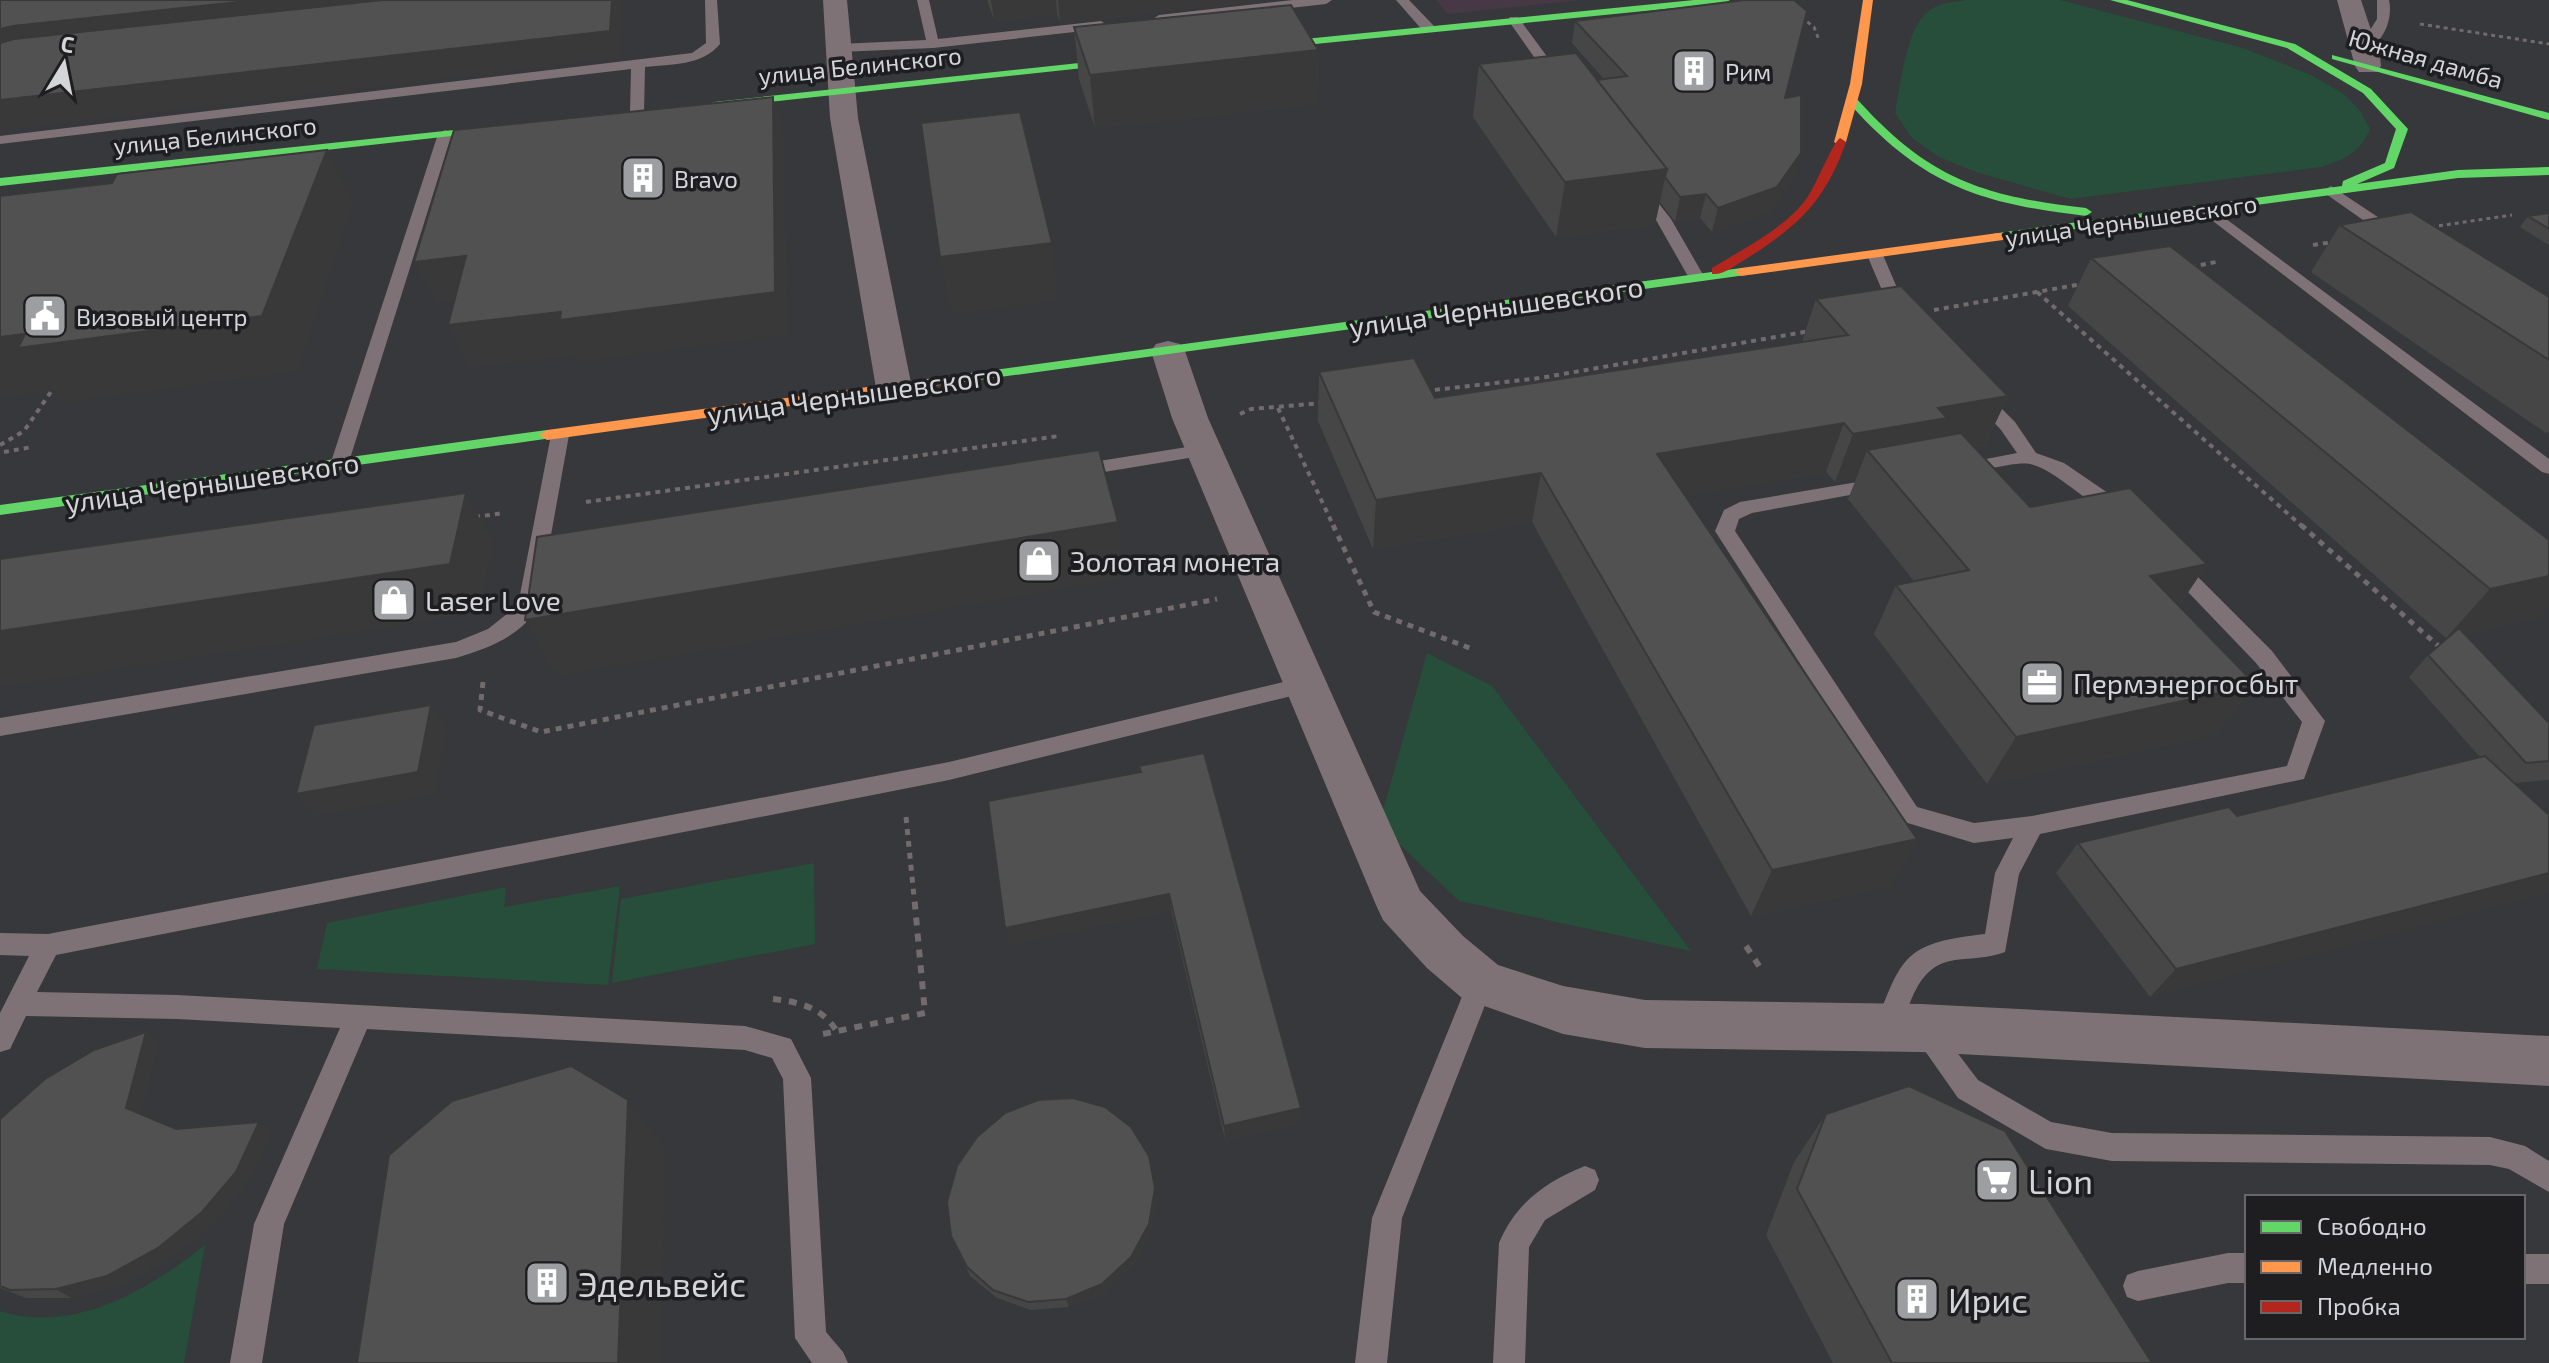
<svg xmlns="http://www.w3.org/2000/svg" width="2549" height="1363" font-family="'Exo 2',sans-serif">
<rect width="100%" height="100%" fill="#36383b"/>
<path fill="#463945" d="M1436,0H1580L1448,14Z"/>
<path fill="#264e3a" d="M1967,0H2060L2243,48L2311,75L2344,94L2361,112L2370,129C2360,153 2345,159 2321,167L2070,199L1976,172L1939,157L1912,138L1895,113C1900,87 1906,31 1926,13C1937,3 1953,2 1967,0Z
M1427,653L1492,686L1691,951L1459,901L1379,825Z
M814,863L815,944L612,983L621,899Z
M620,886L608,985L317,969L327,923L506,887L504,907Z
M205,1245L184,1363H0V1311C73,1335 150,1289 205,1245Z"/>
<g fill="none" stroke-linecap="round" stroke-linejoin="round">
<path stroke="#726a6d" stroke-width="3" stroke-dasharray="4 4" stroke-linecap="butt" d="M1801,17L1814,27L1819,40
M2420,24L2549,44
M2431,227L2512,215"/>
<path stroke="#726a6d" stroke-width="4" stroke-dasharray="5 5" stroke-linecap="butt" d="M2313,245L2334,242
M2191,267L2216,262
M2037,292L2303,527
M1934,310L2082,284
M1425,391L1540,378L1810,331
M1278,408L1334,527
M1240,414L1251,409L1323,403
M0,445L24,431L55,386
M4,452L32,447
M586,502L1059,436
M475,517L504,513"/>
<path stroke="#726a6d" stroke-width="5" stroke-dasharray="6 6" stroke-linecap="butt" d="M1333,525L1374,612L1475,650
M2301,525L2443,650
M483,682L480,710L541,732L1217,599
M906,817L914,897"/>
<path stroke="#726a6d" stroke-width="6" stroke-dasharray="8 8" stroke-linecap="butt" d="M1746,946L1763,972
M773,999C799,1002 821,1007 836,1030
M823,1034L925,1013L914,895"/>
<path fill="#7f7276" fill-rule="evenodd" d="M705,0H717L720,44C702,66 671,64 645,67L644,113L637,117L630,113L631,69L0,144V136L692,53L706,43Z
M917,0H929L938,39L1101,21L1107,25L1101,29L933,48L839,52L832,48L839,44L926,40Z
M1293,0H1332L1326,4L1159,23L1153,19L1159,15Z
M1396,0H1409L1434,26V32H1424Z
M2377,0H2389C2393,19 2384,41 2367,50L2360,46L2377,19Z
M1510,17H1518L1565,81L1563,84H1553L1508,20Z
M445,130L452,134L348,465L339,471L332,469L330,465L438,134Z
M1639,183L1644,185L1671,219L1705,278L1703,281H1691L1689,278L1656,220L1631,188Z
M2331,186L2402,233V239H2390L2326,194L2323,191Z
M2206,204L2549,459V474L2542,472L2201,212L2198,209Z
M1875,250L1883,255L1909,316L1907,320H1895L1893,316L1867,255Z
M1978,390L1984,391L2015,422L2036,453L2064,463L2127,506L2130,511L2127,516C2103,522 2059,469 2030,464C2014,461 1979,472 1962,475L1955,473L1952,469L1955,465L2017,453L2001,430L1969,395Z
M560,429L569,435L538,607C520,637 488,648 456,658L0,736V718L456,642L488,629L518,605L551,435Z
M1206,444L1215,450L1213,454L1074,477L1064,471L1074,465Z
M1881,478L1891,484L1888,488L1752,513L1739,519L1735,531L1917,807L1974,823L2032,816L2287,766L2302,722L2256,663L2166,569L2163,564L2173,557L2180,559L2272,651L2325,721L2304,779L2040,834L2019,874L2005,952C1989,958 1972,958 1955,960C1915,966 1912,1004 1897,1036L1888,1039L1879,1036L1875,1027C1902,955 1905,943 1985,934L1995,873L2013,838L1974,843L1901,821L1715,531L1724,510L1740,502Z
M1304,677L1312,679L1315,685L1312,691L949,780L56,955L37,992L177,995L745,1026L791,1039L811,1078L826,1332L843,1352L848,1363H812L795,1338L783,1079L772,1058L745,1050L367,1029L284,1224L262,1363H230L254,1224L340,1028L177,1019L26,1016L10,1049L0,1052V1013L29,956L0,955V933L48,934L949,762Z
M1481,970L1490,974L1494,982L1402,1218L1387,1363H1355L1372,1218L1468,982L1472,974Z
M1924,1019L1934,1022L1978,1080L2051,1122L2112,1133L2490,1137L2525,1146L2549,1161V1192L2509,1169L2490,1165L2112,1161L2046,1149L1958,1098L1911,1031L1914,1022Z
M1585,1166L1595,1170L1599,1180L1595,1190L1545,1220L1529,1247L1525,1363H1493L1499,1243C1516,1203 1545,1182 1585,1166Z
M2228,1253H2247V1283H2228L2138,1301L2127,1297L2123,1286L2127,1275L2138,1271Z
M2523,1254H2549V1284H2523Z"/>
<path fill="#7f7276" fill-rule="evenodd" d="M823,0H847L858,118L912,388L907,396L894,399L881,396L876,388L830,118Z
M2337,0H2361L2380,57L2381,66L2377,72H2359L2355,66Z
M1168,341L1180,344L1185,351L1208,418L1420,891L1463,936L1498,965L1563,986L1645,1000L1921,1004L2549,1036V1086L1921,1052L1645,1048L1563,1034L1462,998L1427,968L1383,920L1376,905L1172,418L1151,351L1156,344Z"/>
<path fill="#63d668" fill-rule="evenodd" d="M1694,0H1730L1725,3L1255,50L1250,47L1255,44Z
M2110,0H2127L2295,44L2371,89L2408,129L2394,168L2357,184L2458,170L2549,167V175L2458,178L1993,240V234L1998,233L2342,186L2343,181L2385,163L2396,129L2363,93L2287,48Z
M2332,55L2549,113V120L2332,59Z
M1135,57L1139,58V62L714,108L708,105L714,102Z
M1848,98H1856C1928,178 1980,196 2086,208L2092,212L2086,216C1978,203 1922,185 1848,102Z
M511,124L517,127L515,129L0,186V178Z
M1741,268L1746,269V275L964,382L957,378L964,374Z
M547,430L555,435L552,438L0,515V505Z"/>
<path fill="#ff974d" fill-rule="evenodd" d="M1863,0H1873L1862,84L1846,142L1840,146L1834,142L1850,84Z
M1998,233L2003,234V240L1741,276L1734,272L1741,268Z
M964,374L969,375V381L547,440L539,435L547,430Z"/>
<path fill="#b3261e" fill-rule="evenodd" d="M1840,138L1846,142C1825,202 1798,226 1746,259C1735,265 1725,275 1712,274V268C1743,249 1780,231 1804,202C1815,189 1832,143 1840,138Z"/>
</g>
<path fill="#464647" d="M987,0H1259V1L1060,23L1057,14L994,20Z
M1575,21L1785,98L1794,177L1770,211L1712,232L1700,218L1675,222L1660,202L1655,224L1556,237L1473,117L1479,64L1597,80L1604,79L1572,43Z
M1074,27L1318,50L1317,103L1095,128L1079,79Z
M2549,213V245L2520,227L2528,216Z
M2340,225L2549,297V432L2546,433L2311,272Z
M2091,258L2549,540V606L2539,617L2464,634L2549,723V780L2515,783L2150,997L2056,873L2078,843L2237,816L2480,757L2409,677L2428,655L2448,638H2446L2068,306Z
M1816,299L2008,396L1985,445L1974,447L2030,507L2207,564L2179,606L2219,733L1987,784L1874,634L1896,585L1914,581L1848,499L1856,479L1835,482L1826,472L1685,496L1917,839L1890,885L1751,916L1532,522L1373,549L1318,421L1319,372L1435,398L1802,342Z
M1139,766L1301,1108V1123L1225,1140L1171,910L1009,944L1140,772Z
M158,1042L139,1114L176,1129L271,1131L248,1181L215,1221L172,1257L121,1284L71,1298H26L0,1288V1119Z
M1826,1114L2152,1363H1833L1766,1235L1794,1162Z
M1157,1197L1150,1233L1133,1265L1104,1292L1069,1307L1031,1310L997,1298L970,1276L951,1236Z"/>
<path fill="#393939" d="M257,0H460L0,62V29L13,26Z
M612,0H622L619,58L0,131V100Z
M991,0H1056L1057,14L994,20Z
M1058,0H1259V1L1060,23Z
M1318,50L1317,103L1095,128L1090,75Z
M773,97L784,137L788,334L579,362L576,355L469,368L448,325L561,312Z
M327,150L354,202L296,371L61,403L51,391L0,398V337Z
M1801,153L1794,177L1770,211L1712,232L1718,208Z
M1667,169L1655,224L1556,237L1565,182Z
M1706,194L1700,218L1675,222L1680,197Z
M1052,243L1059,300L951,314L940,257Z
M466,256L486,298L436,304L414,262Z
M2008,396L1985,445L1930,454L1867,450L1856,479L1835,482L1853,434L1938,408Z
M1844,423L1826,472L1645,503L1657,454Z
M1541,473L1532,522L1373,549L1376,500Z
M466,493L493,542L479,613L0,687V631Z
M1118,522L1124,578L556,676L525,620Z
M2207,564L2174,613L2150,576Z
M2549,576V606L2539,617L2446,638L2490,589Z
M2256,685L2219,733L1987,784L2016,737Z
M431,705L446,727L434,794L314,816L296,794Z
M1917,839L1890,885L1751,916L1772,870Z
M2549,873V893L2150,997L2176,969Z
M1169,894L1171,910L1009,944L1005,928Z
M146,1032L158,1042L138,1118L126,1108Z
M628,1100L665,1148L661,1363H618Z
M1301,1108V1123L1225,1140L1224,1126Z
M259,1122L271,1131L248,1181L215,1221L172,1257L121,1284L71,1298L56,1289Z
M1155,1188L1157,1197L1150,1233L1133,1265L1104,1292L1069,1307L1066,1299Z"/>
<path fill="#515152" stroke="#393939" stroke-width="2" d="M0,0H257L13,26L0,29Z
M383,0H612L610,31L0,100V43L14,39Z
M1745,0H1794L1807,11L1785,98L1801,95V153L1777,187L1718,208L1706,194L1680,197L1665,177L1667,169L1597,80L1627,76L1575,21Z
M1291,5L1318,50L1090,75L1074,27Z
M1576,53L1667,169L1565,182L1479,64Z
M773,97L775,292L560,320L561,312L448,325L466,256L414,262L454,130Z
M1020,112L1052,243L940,257L921,123Z
M327,150L262,316L18,348L25,334L0,337V196L112,183L117,174Z
M2411,212L2549,297V360L2340,225Z
M2549,213V229L2528,216Z
M2170,246L2549,540V576L2490,589L2091,258Z
M1901,286L2008,396L1938,408L1947,418L1853,434L1844,423L1657,454L1917,839L1772,870L1541,473L1376,500L1319,372L1414,358L1435,398L1848,335L1816,299Z
M1961,433L2030,507L2130,488L2207,564L2150,576L2256,685L2016,737L1896,585L1969,570L1867,450Z
M1099,450L1118,522L525,620L537,537Z
M466,493L450,564L0,631V559Z
M2459,628L2549,723V761L2526,763L2428,655Z
M431,705L418,772L296,794L314,725Z
M1204,753L1301,1108L1224,1126L1169,894L1005,928L988,801L1141,772L1139,766Z
M2485,756L2549,815V873L2176,969L2078,843L2229,807L2237,816Z
M146,1032L126,1108L176,1129L259,1122L236,1172L202,1212L158,1248L107,1276L56,1289L10,1290L0,1286V1119L45,1079L94,1050Z
M571,1066L628,1100L618,1363H357L389,1155L452,1101Z
M1909,1086L2005,1131L2152,1363H1892L1797,1189L1826,1114Z
M1073,1098L1105,1107L1131,1127L1149,1156L1155,1188L1149,1224L1131,1257L1102,1284L1066,1299L1028,1302L993,1290L967,1267L951,1236L947,1202L957,1166L977,1137L1005,1113L1038,1100Z"/>
<defs>
<g id="building-square" transform="scale(2.3)"><rect x="-9" y="-9" width="18" height="18" rx="4" fill="#9d9ea1" stroke="#1e1e21"/><path d="M-4-6H4V6H1V3H-1V6H-4ZM-2.5-4.3h1.7v1.8h-1.7ZM.8-4.3h1.7v1.8H.8ZM-2.5-1h1.7V.8h-1.7ZM.8-1h1.7V.8H.8Z" fill="#fff"/></g>
<g id="civic-square" transform="scale(2.3)"><rect x="-9" y="-9" width="18" height="18" rx="4" fill="#9d9ea1" stroke="#1e1e21"/><path d="M-.6-6.5H3V-4.5H.6V-3L4-1V1h2V6H-6V1h2V-1L-.6-3ZM-1.2 2.5V6h2.4V2.5Z" fill="#fff"/></g>
<g id="shop-square" transform="scale(2.3)"><rect x="-9" y="-9" width="18" height="18" rx="4" fill="#9d9ea1" stroke="#1e1e21"/><path d="M-5-2.5h2.3a2.7 3.5 0 0 1 5.4 0H5L5.5 6h-11ZM-1.5-2.5h3a1.5 2.3 0 0 0-3 0Z" fill="#fff"/></g>
<g id="office-square" transform="scale(2.3)"><rect x="-9" y="-9" width="18" height="18" rx="4" fill="#9d9ea1" stroke="#1e1e21"/><path d="M-6-3h4V-5.5h4V-3h4V5H-6ZM-1-4.5V-3h2v-1.5ZM-6 0V1H6V0Z" fill="#fff"/></g>
<g id="supermarket-square" transform="scale(2.3)"><rect x="-9" y="-9" width="18" height="18" rx="4" fill="#9d9ea1" stroke="#1e1e21"/><path d="M-6-5.5h2.5l.6 2H6L4.5 2H-2.5L-4.4-4H-6ZM-1.5 3.2a1.3 1.3 0 1 0 .1 0ZM3 3.2a1.3 1.3 0 1 0 .1 0Z" fill="#fff"/></g>
</defs>
<g fill-rule="evenodd">
<use href="#building-square" x="1694" y="71"/>
<use href="#building-square" x="643" y="178"/>
<use href="#civic-square" x="45" y="316"/>
<use href="#shop-square" x="1039" y="561"/>
<use href="#shop-square" x="394" y="600"/>
<use href="#office-square" x="2042" y="683"/>
<use href="#supermarket-square" x="1997" y="1180"/>
<use href="#building-square" x="547" y="1283"/>
<use href="#building-square" x="1917" y="1299"/>
</g>
<g text-anchor="middle" dominant-baseline="central" stroke-width="7" stroke-linejoin="round" paint-order="stroke">
<g font-size="24" fill="#d4d5d8" stroke="#1e1e21">
<text transform="translate(2426 58) rotate(16)">Южная дамба</text>
<text transform="translate(860 65) rotate(-6)">улица Белинского</text>
<text transform="translate(215 135) rotate(-6)">улица Белинского</text>
<text transform="translate(2131 220) rotate(-8)">улица Чернышевского</text>
</g>
<g font-size="24" fill="#d4d5d8" stroke="#1e1e21" text-anchor="start">
<text x="1725" y="71">Рим</text>
<text x="674" y="178">Bravo</text>
<text x="76" y="316">Визовый центр</text>
</g>
<g font-size="28" fill="#d4d5d8" stroke="#1e1e21">
<text transform="translate(1496 306) rotate(-8)">улица Чернышевского</text>
<text transform="translate(854 394) rotate(-8)">улица Чернышевского</text>
<text transform="translate(212 482) rotate(-8)">улица Чернышевского</text>
</g>
<g font-size="28" fill="#d4d5d8" stroke="#1e1e21" text-anchor="start">
<text x="1070" y="561">Золотая монета</text>
<text x="425" y="600">Laser Love</text>
<text x="2073" y="683">Пермэнергосбыт</text>
</g>
<g font-size="34" fill="#d4d5d8" stroke="#1e1e21" text-anchor="start">
<text x="2028" y="1180">Lion</text>
<text x="578" y="1283">Эдельвейс</text>
<text x="1948" y="1299">Ирис</text>
</g>
</g>
<rect x="2245" y="1195" width="280" height="144" fill="#1e1e21" stroke="#67676a" stroke-width="2"/>
<rect x="2261" y="1221" width="40" height="12" fill="#63d668" stroke="#67676a" stroke-width="2"/>
<text x="2317" y="1235" font-size="24" fill="#d4d5d8">Свободно</text>
<rect x="2261" y="1261" width="40" height="12" fill="#ff974d" stroke="#67676a" stroke-width="2"/>
<text x="2317" y="1275" font-size="24" fill="#d4d5d8">Медленно</text>
<rect x="2261" y="1301" width="40" height="12" fill="#b3261e" stroke="#67676a" stroke-width="2"/>
<text x="2317" y="1315" font-size="24" fill="#d4d5d8">Пробка</text>
<g transform="translate(64 64) rotate(10)" stroke="#1e1e21" stroke-width="6" paint-order="stroke">
<path d="M0-6L14 30L0 20L-14 30Z" fill="#d4d5d8"/>
<text y="-12" font-size="22" font-weight="bold" text-anchor="middle" fill="#d4d5d8">С</text>
</g>
</svg>
